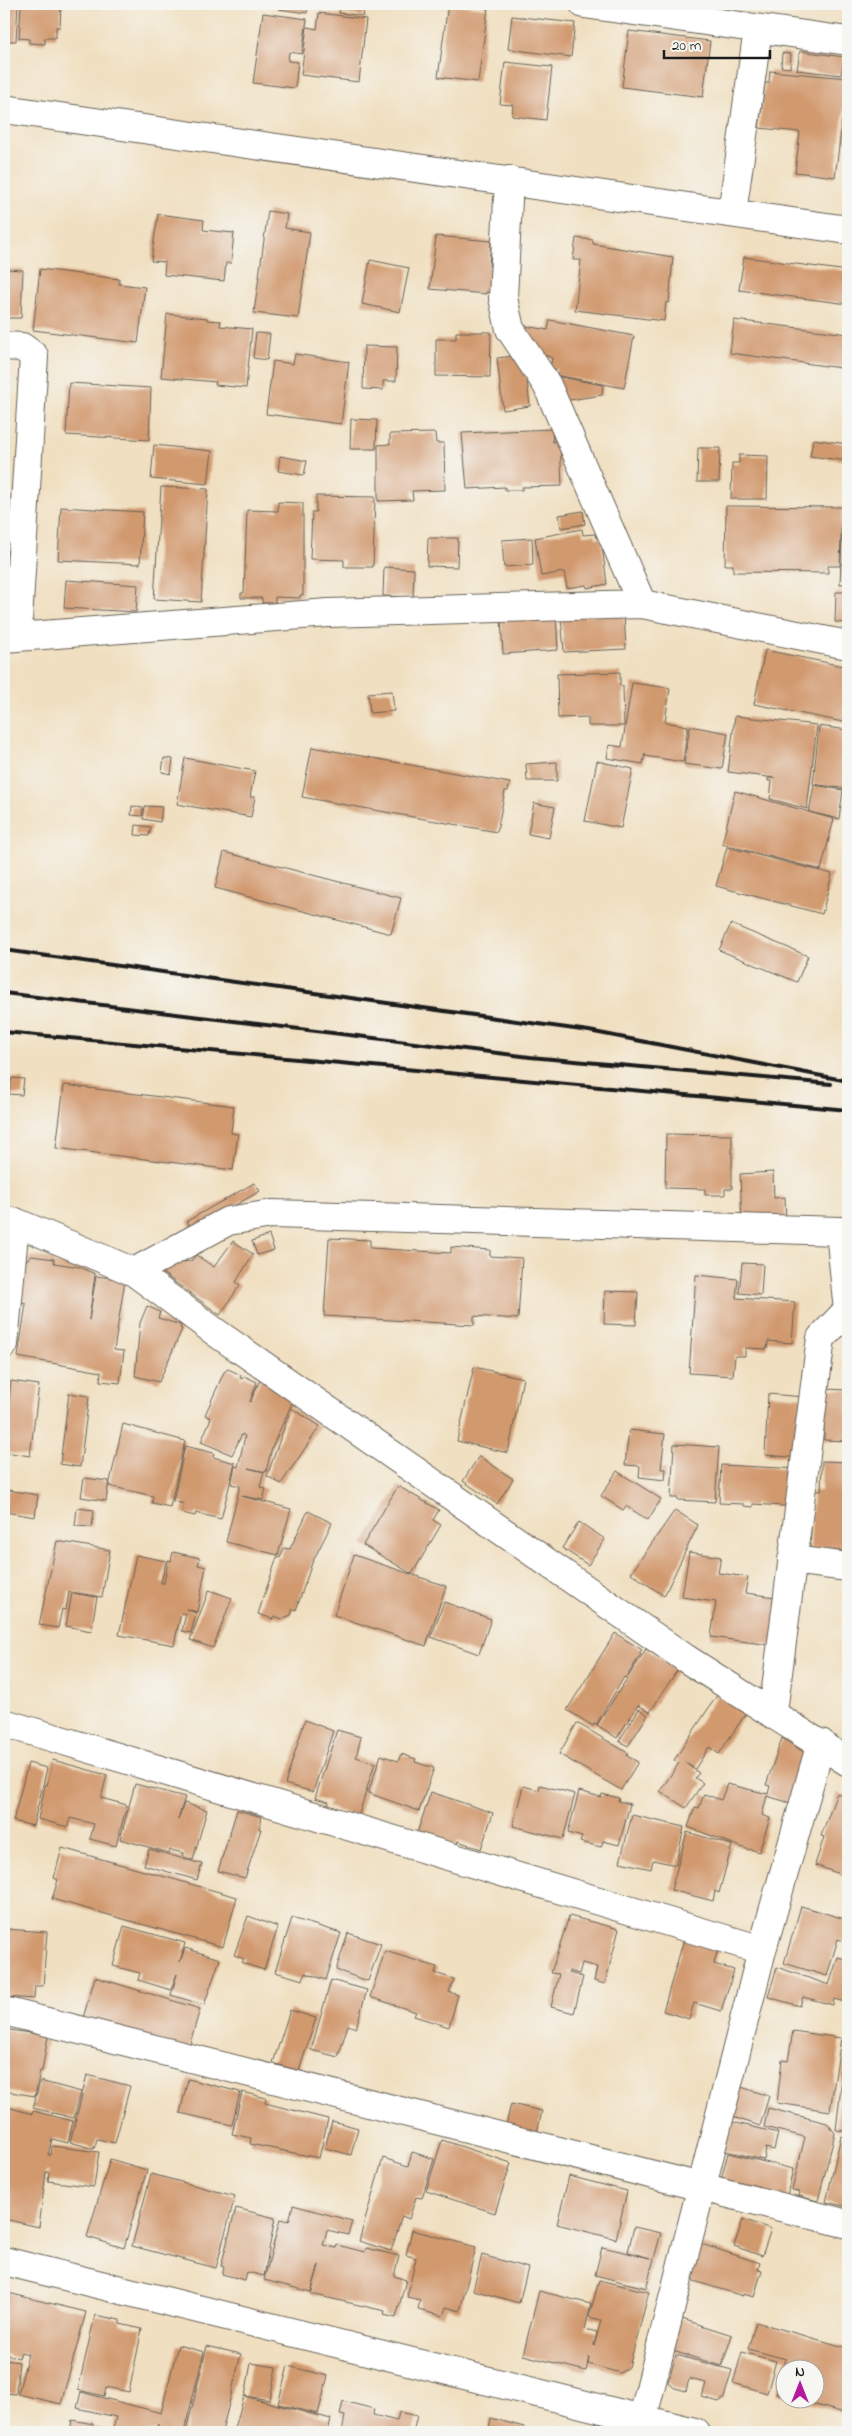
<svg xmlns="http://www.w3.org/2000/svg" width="852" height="2436" font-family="'Indie Flower',sans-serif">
<rect width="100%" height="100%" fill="#f6f6f2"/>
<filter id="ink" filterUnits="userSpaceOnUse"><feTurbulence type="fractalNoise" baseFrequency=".02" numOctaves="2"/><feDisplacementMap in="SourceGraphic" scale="10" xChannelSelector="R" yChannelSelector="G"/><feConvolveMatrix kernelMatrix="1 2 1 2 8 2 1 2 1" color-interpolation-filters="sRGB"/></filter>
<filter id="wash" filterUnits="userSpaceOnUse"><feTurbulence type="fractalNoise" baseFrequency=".0096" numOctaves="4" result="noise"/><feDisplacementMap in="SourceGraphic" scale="20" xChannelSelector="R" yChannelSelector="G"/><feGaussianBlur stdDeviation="1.12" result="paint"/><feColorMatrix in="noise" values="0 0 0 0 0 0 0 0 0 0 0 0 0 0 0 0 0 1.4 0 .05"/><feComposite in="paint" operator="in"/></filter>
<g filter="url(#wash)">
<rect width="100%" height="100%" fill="#f0dfc0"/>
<g id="blocks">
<path fill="#d1996e" d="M4,4H18L16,41H4Z
M21,4H61L60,27H56V38H45V44L29,43V39L19,38Z
M278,4H308L307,13L278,9Z
M341,4H365L363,16L339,13Z
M448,4L488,8L478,82L438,77Z
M263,13L307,19L302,54L289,52L288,61L298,62L295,88L253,83Z
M319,13L366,19L359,82L301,75L307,27L317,29Z
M512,16L575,23L571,57L508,49Z
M629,31L710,41L703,97L622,87Z
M800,51L844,57L841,75L797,70Z
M782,53L791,54L790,68L781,67Z
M505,62L552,67L546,120L512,116L513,105L500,104Z
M770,71L848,78L835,177L795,172L800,132L759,128L765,83H769Z
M847,103H848V142L843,141Z
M268,211L287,214L285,228L310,232L298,318L254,313Z
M158,214L204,220L203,230L234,233L231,263H226L224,281L164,275L165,262L151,261Z
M436,236L491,241L489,266L495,267L497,293L486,292V294L430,289Z
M576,238L593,240V244L673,257L669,303L666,302L664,321L575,310L581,260H573Z
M744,257L848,271V304L739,290Z
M370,260L409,268L400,312L362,304Z
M4,269L23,270L21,318H4Z
M40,269L119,279V284L145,287L138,343L33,330Z
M167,314L207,318V320L221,321L220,326L252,329L246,388L215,385L216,382L161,377Z
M550,320L634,336L624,388L555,375L556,369L550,368L552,358L537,352L525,326L548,330Z
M734,320L848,334V369L730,353Z
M456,332H491L490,377L436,376V339H456Z
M256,333L270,334L267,360L253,358Z
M364,346L397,347L396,381H383V390L363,389Z
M295,354L349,362L341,424L266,414L273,361L293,364Z
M524,355L530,406L503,410L497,358Z
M555,376L603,385L602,395L563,401Z
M69,383L151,388L149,440L66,435Z
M351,419L377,420L376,449H350Z
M552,429L553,442L560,441L562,486L522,487V490H505V487L467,489L462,433Z
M435,433L436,443H444L445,490L412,491L413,500L378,501V445L390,444V434Z
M813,439L848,444V461L810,456Z
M154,445L212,451L208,484L151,479Z
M698,448H720L719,482H697Z
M739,455L768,456L767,499H731L732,463H739Z
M280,456L307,461L304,475L278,471Z
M846,480H848V513H845Z
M161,487L208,489L201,602L154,599Z
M316,496L375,497L373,567H344V560L310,559L312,512H316Z
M278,502L303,503V595H300V598L275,597V603H262V598H241V593H244L247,510L278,511Z
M726,506L842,507L840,566H828V573L733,572V565H725Z
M61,507L143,512L140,564L58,560Z
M583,511L585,524L561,528L559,515Z
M843,514H848V584H840Z
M582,529L583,535L595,534L596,538H601L607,584L587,588L586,585L567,588L564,572L541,576L535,538Z
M428,538H458L457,567L427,566Z
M532,538L533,565L504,567L502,540Z
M384,567L414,569L413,597L383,596Z
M66,580L138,585L136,612L64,608Z
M836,592H848V623L835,622Z
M624,613L626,649L564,652L561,617Z
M556,615L558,650L503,654L501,619Z
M765,650L848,667V723L754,704Z
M620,672V686H623L624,726H588V717L558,718L557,674Z
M632,683L670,688L665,722L688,726L683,762L645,756V753L643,764L607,758L609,745L622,747Z
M392,691L394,711L370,713L368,693Z
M735,716L817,725L807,809L770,799L772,781H768V778H775L728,772Z
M690,726L728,733L722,769L684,764Z
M819,726L848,730V789L813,784Z
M312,747L510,783L508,791H505L497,832L302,797Z
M164,758L173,759L171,774L162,772Z
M185,758L255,771L250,797H255L251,817L177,804Z
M597,761L633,769L621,828L585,821Z
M557,762V781H527L526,764Z
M814,785L843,790L839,819L809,812Z
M735,791L834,819L821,870L722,844Z
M534,803L555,807L549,838L528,834Z
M132,806L143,808L142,816L131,815Z
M145,806L162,807L160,822L143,819Z
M136,825L151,827L149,836L135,835Z
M727,847L832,874L822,914L716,886Z
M224,852L401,898L391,934L215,888Z
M731,924L808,956L797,982L719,950Z
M12,1078L24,1079L22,1095L9,1094Z
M64,1085L234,1106L231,1133L238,1134L233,1170L56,1148Z
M666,1134L732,1135V1189H725V1195H705V1189L665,1188Z
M773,1172L774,1198L785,1197L786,1223L742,1225L740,1174Z
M254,1183L260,1191L192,1230L187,1221Z
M269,1235L274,1250L257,1255L252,1241Z
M329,1238L370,1240V1248L451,1253V1247L490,1250V1256L522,1258L518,1319L474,1316V1325L324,1316Z
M233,1241L253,1254L236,1282L240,1285L220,1315L161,1272L166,1264L191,1261L196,1255L214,1267Z
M32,1256L54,1259V1263L80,1267L95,1274L89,1320L96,1276L125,1280L114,1350L124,1351L120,1383L100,1381L101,1372L18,1357L26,1304L20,1303L26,1260Z
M742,1263L763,1264L761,1295L739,1293Z
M696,1275L738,1279L736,1298L795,1302L792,1343L768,1341L767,1349L745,1348V1356H735L733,1376L689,1373Z
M605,1291L638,1292L636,1325L604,1324Z
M147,1306L160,1312L158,1318L181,1325L180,1328L182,1329L159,1382L135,1376L140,1323Z
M474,1367L523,1378L508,1453L457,1441Z
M228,1369L241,1375L240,1378L242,1379L244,1376L257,1382L250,1402L261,1378L294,1399L272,1447L266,1472L248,1468L264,1472L260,1487L266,1489L263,1500L242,1496L291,1509L278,1555L226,1542L240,1486L231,1484L235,1466L238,1467L245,1436L242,1434L232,1455L201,1442L211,1418L205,1415L224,1372Z
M11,1381L39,1385L30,1456L4,1452Z
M824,1389L848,1390V1441L824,1440Z
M69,1393L89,1396L80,1467L60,1464Z
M768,1394L804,1397L801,1458L765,1455Z
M291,1408L320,1426L281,1484L267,1476Z
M123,1424L185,1441L170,1507L152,1503L153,1496L109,1486Z
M629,1430L665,1434L661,1469H666L665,1480L639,1477L640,1466L625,1465Z
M674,1444L719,1447L715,1502L678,1500V1498H671Z
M185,1446L214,1453L213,1457L235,1463L221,1519L196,1513L195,1516L182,1513L184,1504L173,1501Z
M479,1456L513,1479L497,1504L463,1481Z
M846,1459H848V1551H810L813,1491H821L822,1461L846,1462Z
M721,1465L800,1469L798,1507L753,1504V1507L744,1506V1504L719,1503Z
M617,1471L661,1499L648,1520L626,1506L623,1510L601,1496Z
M84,1478L109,1481L106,1501L81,1497Z
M398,1486L439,1510L433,1520L441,1525L412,1574L363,1545Z
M8,1490L38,1495L35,1517L5,1512Z
M77,1508L94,1510L92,1527L75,1526Z
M675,1510L698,1525L664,1596L631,1573Z
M308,1511L332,1523L312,1563L296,1610L293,1609L291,1615L282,1619L274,1616L273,1619L258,1614L277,1557L280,1558L284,1548L290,1549Z
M579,1522L605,1539L588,1565L562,1548Z
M57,1541L110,1550L102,1597L69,1592L66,1610L62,1609L58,1628L39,1625Z
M173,1552L200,1558L198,1565L206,1567L197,1612L186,1609L196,1613L191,1633L182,1631L186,1614L181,1613L174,1645L119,1635L136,1555L166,1561L161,1583H164L168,1560L171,1561Z
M689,1552L721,1557L718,1573L748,1577L745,1593L783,1598L777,1646L711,1637L716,1602L682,1597Z
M354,1555L446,1586L426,1646L334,1615Z
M209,1590L232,1598L213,1648L190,1640Z
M72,1593L97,1597L91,1631L66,1626Z
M444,1602L491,1619L479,1654L431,1637Z
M615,1633L642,1650L639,1653L641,1654L626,1678L624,1677L596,1725L594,1724L593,1726L567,1710Z
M646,1649L678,1669L650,1712L638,1705L617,1738L597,1725Z
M718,1694L746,1713L719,1754L709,1747L695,1769L684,1762L699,1773L695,1778L703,1783L686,1808L660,1791L679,1763L674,1760Z
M639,1709L648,1715L628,1746L619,1741Z
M305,1720L333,1731L313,1792L285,1784Z
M577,1723L628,1753L627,1756L638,1762L621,1790L559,1754Z
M337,1730L361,1737L356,1757L375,1763L358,1817L328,1807L329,1802L315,1798Z
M782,1738L805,1753L797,1805L767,1796L762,1815L770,1818L759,1852L750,1849L749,1850L688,1827L695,1807L699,1808L704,1794L721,1800L727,1784L768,1794L770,1786L766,1785Z
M401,1754L416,1759L415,1762L434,1768L419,1811L368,1793L381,1755L398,1761Z
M53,1760L107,1775L101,1798L127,1805L116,1846L90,1839L94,1824L70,1818L68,1827L38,1819L45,1785H47Z
M28,1763L47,1768L33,1826L13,1821Z
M135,1784L185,1797L178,1820L184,1803L207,1810L193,1860L183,1857L184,1853L170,1850L169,1853L120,1839Z
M540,1785L575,1794L563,1839L513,1826L523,1786L539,1790Z
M579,1791L601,1797L602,1794L619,1798L618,1801L630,1804L619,1845L603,1841L601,1847L580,1842L582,1837L568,1833Z
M431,1792L493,1813L481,1849L458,1841L456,1846L417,1833Z
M837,1793L848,1797V1856L842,1875L815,1865L824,1837L821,1836Z
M237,1810L262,1817L259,1829H261L245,1878L218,1871Z
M632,1815L684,1827L676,1865L653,1860L651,1869L620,1862Z
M687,1832L732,1845L719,1893L715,1891L713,1901L671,1890Z
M62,1848L237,1897L223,1947L52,1899L58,1880L54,1878Z
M149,1849L202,1864L197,1880L144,1865Z
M801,1906L848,1920L847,1942L838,1939L827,1976L784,1963Z
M248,1916L278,1927L264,1970L242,1963L244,1959L234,1955Z
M569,1916L619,1929L605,1984L594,1981L597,1967L582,1963L579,1974L569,1971V1973L583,1977L574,2013L551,2007L559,1974L551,1973Z
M292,1918L341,1933L326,1980L305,1973L303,1980L275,1972Z
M124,1926L185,1943L180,1962L185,1948L220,1959L204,2005L171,1995L177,1974L171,1990L138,1980L140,1973L113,1966Z
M6,1929L47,1932L43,1986H35L34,1999L4,1997V1937H6Z
M348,1933L381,1944L368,1981L336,1970Z
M684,1939L718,1949L714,1964L734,1970L721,2011L694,2003L689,2019L663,2011Z
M385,1951L437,1967L435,1973L454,1979L449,1992L458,1995L449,2027L414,2016L416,2012L370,1997Z
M848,1953V2003L834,1999L833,2005L803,1997L800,2006L768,1997L777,1967L829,1985L838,1957L846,1959Z
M95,1977L200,2009L188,2050L83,2018Z
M331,1980L367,1990L356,2028L348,2025L338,2057L311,2050Z
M290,2010L316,2018L299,2071L273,2063Z
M4,2029L48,2036L42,2071H40L35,2096L4,2091Z
M793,2031L841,2038L830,2111L777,2103L782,2060L788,2061Z
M846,2044H848V2131L836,2130Z
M87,2075L130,2086L115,2143L97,2139L94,2149L70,2142Z
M188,2079L240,2092L232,2125L180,2113Z
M40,2081L81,2092L74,2118L33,2108Z
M735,2085L769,2096L760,2126L727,2115Z
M242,2092L266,2098L265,2103L328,2119L319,2158L250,2144L251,2138L232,2134Z
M511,2104L542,2111L537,2133L506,2125Z
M4,2106L32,2114L33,2111L73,2121L68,2143L52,2139L48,2155H51L52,2146L99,2152L94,2187L48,2181L49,2172H46L39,2227L4,2219Z
M768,2108L827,2123L835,2133L818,2201L799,2196L800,2192L792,2190L805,2137L764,2127Z
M724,2120L778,2133L774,2150L766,2148L764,2160L717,2149Z
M332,2121L358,2128L351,2155L325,2148Z
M841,2136L848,2138V2207L826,2202Z
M442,2140L511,2163L495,2213L426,2191Z
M412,2152L434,2159L422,2198L416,2197L409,2219L402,2216L391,2251L359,2241L383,2158L408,2166Z
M728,2153L793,2169L786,2200L720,2183Z
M110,2159L147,2170L124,2248L87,2237Z
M151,2174L235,2196L216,2268L132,2246Z
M569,2176L627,2191L616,2239L557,2224Z
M293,2205L352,2221L348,2235L327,2230L323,2245L336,2248L337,2245L365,2252L366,2248L399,2256L394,2276L406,2280L396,2318L384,2315L385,2311L311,2294L319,2265L311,2292L264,2280L280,2219L289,2221Z
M236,2208L275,2218L264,2276L247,2272L245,2280L222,2274L224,2267L221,2266Z
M743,2219L771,2229L762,2256L734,2246Z
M634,2227L661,2233L646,2288L595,2275L602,2247L650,2258L628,2252Z
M412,2230L476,2247L460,2311L446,2307L443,2316L418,2310L420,2300L407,2297L416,2258L406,2255Z
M698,2243L760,2263L758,2269L762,2270L754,2297L743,2294V2296L687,2279Z
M482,2255L528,2268L519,2303L473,2290Z
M599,2280L649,2292L629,2367L620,2373L588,2364L589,2357L586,2371L523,2355L539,2291L591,2304L585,2329L597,2332L594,2346L601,2320L589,2317Z
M4,2292L86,2312L61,2404L18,2394L28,2354L21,2352L19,2358L4,2354Z
M95,2315L120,2320V2324L142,2329L129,2392L106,2387L104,2396L78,2390Z
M679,2318L732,2335L722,2366L669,2350Z
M756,2322L848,2348V2414L794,2399L814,2398V2368H784V2396L776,2394L786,2359L748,2349Z
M178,2345L204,2352L184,2432H157L158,2424L156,2432H126L113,2429L116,2417L77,2408L81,2392L161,2413Z
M207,2346L241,2354L222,2432H186Z
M742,2352L776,2361L767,2393L733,2383Z
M676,2355L732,2370L724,2398L719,2402L702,2397L706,2383L689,2379L686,2391L672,2387L668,2382Z
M4,2360L19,2362L16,2394L4,2393Z
M251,2363L276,2367L270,2400L245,2396Z
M288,2366L328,2376L318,2414L278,2404Z
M244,2396L331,2419L328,2432H234Z
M343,2401L374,2409L373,2415L397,2421L399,2412L417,2416L413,2432H342L345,2416L340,2415Z
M491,2418L524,2427L523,2432H488Z
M72,2420L93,2424L92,2427L114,2432H70Z"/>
</g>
</g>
<g filter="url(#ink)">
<use href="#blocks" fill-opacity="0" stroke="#666055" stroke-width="1"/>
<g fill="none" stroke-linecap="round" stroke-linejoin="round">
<g stroke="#666055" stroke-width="30">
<path id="minor" d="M584,4L848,41
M4,109L848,230
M509,180L503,298L510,329L547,385L642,604
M732,213L758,29
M4,346L22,347L34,356L17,637
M4,638L328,613L642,604L848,645
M4,1221L15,1222L134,1272L218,1334L685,1658L848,1762
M134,1272L228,1221L272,1214L840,1231L848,1311
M4,1344L15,1222
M792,1560L848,1567
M773,1712L821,1338L847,1311
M4,1723L762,1950
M4,2011L848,2224
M4,2261L695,2432
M639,2432L762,1950L821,1743"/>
</g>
<use href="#minor" stroke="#fff" stroke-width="28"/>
<path stroke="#1c1c1c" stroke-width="4" d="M4,950L589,1031L848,1081
M4,993L530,1057L831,1084
M4,1032L848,1110"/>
</g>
</g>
<rect width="852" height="2436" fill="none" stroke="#f6f6f2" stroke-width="20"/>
<g transform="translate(800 2384)"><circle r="24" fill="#f6f6f2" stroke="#9f9f9c"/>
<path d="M0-4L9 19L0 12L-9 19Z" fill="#b5179e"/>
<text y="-8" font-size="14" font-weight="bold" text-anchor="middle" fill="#1c1c1c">N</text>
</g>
<path d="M664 50v8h106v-8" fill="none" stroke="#1c1c1c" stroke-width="2.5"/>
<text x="672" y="50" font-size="15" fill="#1c1c1c" stroke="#f6f6f2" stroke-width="4" paint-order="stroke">20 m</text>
</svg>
